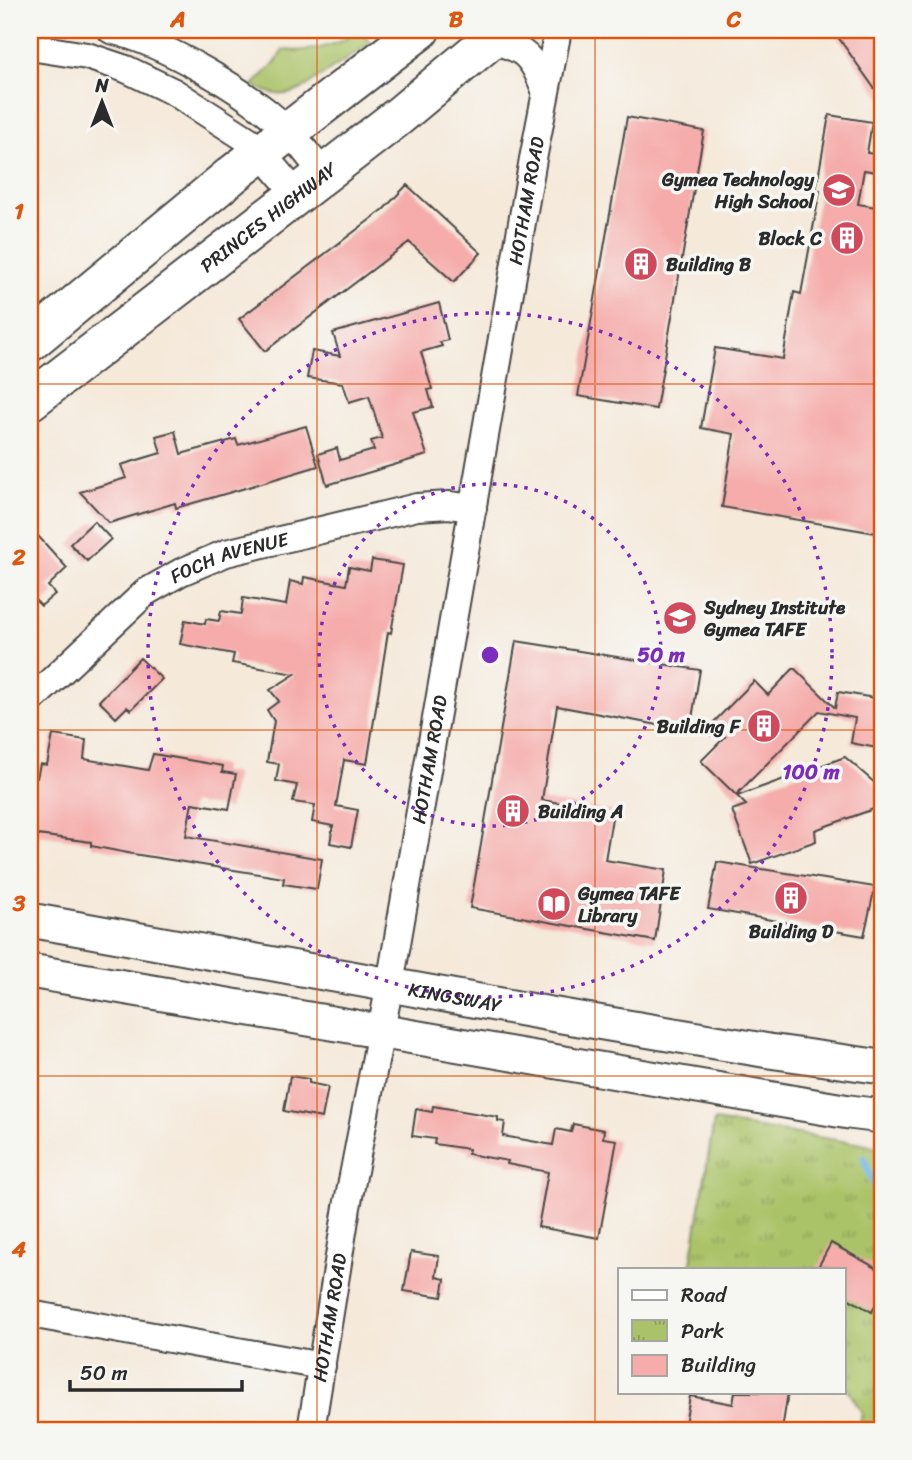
<svg xmlns="http://www.w3.org/2000/svg" width="912" height="1460" font-family="Sriracha,sans-serif">
<defs>
<pattern id="park-tufts" width="24" height="20" patternUnits="userSpaceOnUse" patternTransform="scale(1.75)"><rect width="24" height="20" fill="#abc368"/><path d="M3 7l-1-3M5 7V3M7 7l1-3M15 17l-1-3M17 17v-4M19 17l1-3" fill="none" stroke="#8b9f56"/></pattern>
</defs>
<rect width="100%" height="100%" fill="#f6f6f2"/>
<filter id="ink" filterUnits="userSpaceOnUse"><feTurbulence type="fractalNoise" baseFrequency=".0143" numOctaves="2"/><feDisplacementMap in="SourceGraphic" scale="14" xChannelSelector="R" yChannelSelector="G"/><feConvolveMatrix kernelMatrix="1 2 1 2 8 2 1 2 1" color-interpolation-filters="sRGB"/></filter>
<filter id="wash" filterUnits="userSpaceOnUse"><feTurbulence type="fractalNoise" baseFrequency=".00686" numOctaves="4" result="noise"/><feDisplacementMap in="SourceGraphic" scale="28" xChannelSelector="R" yChannelSelector="G"/><feGaussianBlur stdDeviation="1.57" result="paint"/><feColorMatrix in="noise" values="0 0 0 0 0 0 0 0 0 0 0 0 0 0 0 0 0 1.4 0 .05"/><feComposite in="paint" operator="in"/></filter>
<g filter="url(#wash)">
<rect width="100%" height="100%" fill="#f5e9da"/>
<path fill="#abc368" stroke="#6b774a" stroke-width="2" d="M359,30L370,42L366,46L302,89C283,98 270,95 253,85L275,63L283,50C309,53 339,46 359,30Z"/>
<path fill="url(#park-tufts)" stroke="#6b774a" stroke-width="2" d="M714,1121L882,1147V1430H859L862,1413L844,1383V1269H690Z"/>
<g fill="none" stroke-linecap="round" stroke-linejoin="round">
<path stroke="#70b7e7" stroke-width="7" d="M864,1158L882,1208"/>
</g>
<g id="blocks">
<path fill="#f5acaa" d="M833,30H882V99Z
M829,115L872,122L867,153L882,155V173L864,170L858,204L882,208V416L878,437H882V534L722,507L734,434L701,428L715,348L783,359L794,292L801,294L820,190H816Z
M627,117L704,131L656,409L578,396Z
M407,185L481,253L454,282L409,242L265,351L239,319L384,209Z
M439,303L448,340L440,342L442,346L421,352L432,389L428,390L433,407L413,412L427,455L327,485L318,454L337,448L340,460L374,450L371,441L382,438L369,396L349,402L343,383L307,378L312,351L340,356L333,333Z
M306,426L318,466L242,489L176,508L175,503L109,523L80,492L126,478L121,465L161,453L156,436L175,431L181,454L236,439L238,445Z
M94,521L111,539L87,561L70,544Z
M30,527L67,568L48,586L55,594L41,606L34,599L30,603Z
M372,560L403,565L391,633L388,632L367,764L344,760L336,806L358,810L351,847L330,843L333,826L312,822L315,805L293,802L297,785L276,781L279,764L267,762L274,721L267,710L279,701L270,690L295,674L232,663L234,654L180,644L185,620L205,624L206,619L219,621L221,611L241,614L243,598L286,605L290,581L303,584L304,577L346,585L349,567L370,571Z
M516,641L700,670L690,731L557,706L542,800L613,812L605,860L666,870L655,941L470,908Z
M140,658L162,679L131,710L127,707L116,718L99,701Z
M794,668L835,708L838,692L881,699L877,721L882,722V749L851,743L855,718L819,711L736,795L701,761L725,737L703,733L754,681L768,695Z
M53,735L86,740L84,759L148,770L153,754L223,766L222,772L236,774L229,809L192,803L186,836L322,859L317,889L283,884L284,878L133,854L91,846V842L30,834V815L35,778H37L40,764L47,765Z
M845,757L876,784L882,806L815,830L816,841L752,864L732,810L746,805L737,796Z
M717,862L875,887L864,936L708,909Z
M290,1076L309,1079V1083L328,1087L322,1118L284,1111Z
M433,1106L498,1117V1121L505,1122L503,1136L553,1145L556,1129L571,1132L573,1124L604,1130L603,1138L617,1140L599,1238L538,1227L548,1172L507,1164L508,1161L468,1154L469,1149L434,1144L435,1139L412,1136L416,1109L432,1112Z
M831,1243L882,1271V1292L872,1312L844,1296V1269H817Z
M411,1252L439,1256L436,1277L445,1279L442,1297L404,1291Z
M735,1392H788L782,1430H684L690,1396L733,1404Z"/>
</g>
</g>
<g filter="url(#ink)">
<use href="#blocks" fill-opacity="0" stroke="#494845" stroke-width="2"/>
<g fill="none" stroke-linecap="round" stroke-linejoin="round">
<g stroke="#494845" stroke-width="30">
<g id="minor">
<path d="M111,30C164,43 251,93 289,132C301,145 312,160 324,174"/>
<path d="M490,41C525,47 533,58 545,90"/>
<path d="M30,47L87,56L126,69L174,92L253,143L297,195"/>
<path id="s1" d="M30,701L146,592L181,572L226,553L417,507L449,505L473,508"/>
<path d="M30,1314L322,1366"/>
<path id="s2" d="M311,1430L347,1207L390,984L533,159L558,30"/>
</g>
</g>
<g stroke="#494845" stroke-width="37">
<g id="major">
<path id="s3" d="M30,920L556,1015L769,1051L882,1067"/>
<path d="M30,971L849,1112L882,1116"/>
</g>
</g>
<g stroke="#494845" stroke-width="42">
<g id="highway">
<path d="M30,342L232,175L420,30"/>
<path id="s4" d="M30,401L399,116L502,30"/>
</g>
</g>
<use href="#minor" stroke="#fff" stroke-width="26"/>
<use href="#major" stroke="#fff" stroke-width="33"/>
<use href="#highway" stroke="#fff" stroke-width="38"/>
</g>
</g>
<path fill="none" stroke="#df570e" stroke-width="2" stroke-opacity="0.55" d="M317,30V1430M595,30V1430M30,384H882M30,730H882M30,1076H882"/>
<g fill="none" stroke="#7b2cbf" stroke-width="3.5" stroke-dasharray="3.5 7">
<circle cx="490" cy="655" r="171"/>
<circle cx="490" cy="655" r="342"/>
</g>
<defs>
<g id="school-disc" transform="scale(1.75)"><circle r="9.5" fill="#d1495b" stroke="#f6f6f2"/><path d="M0-5L7-2L0 1L-7-2ZM-4 1L0 2.5L4 1V4Q0 6-4 4Z" fill="#fff"/></g>
<g id="building-disc" transform="scale(1.75)"><circle r="9.5" fill="#d1495b" stroke="#f6f6f2"/><path d="M-4-6H4V6H1V3H-1V6H-4ZM-2.5-4.3h1.7v1.8h-1.7ZM.8-4.3h1.7v1.8H.8ZM-2.5-1h1.7V.8h-1.7ZM.8-1h1.7V.8H.8Z" fill="#fff"/></g>
<g id="university-disc" transform="scale(1.75)"><circle r="9.5" fill="#d1495b" stroke="#f6f6f2"/><path d="M0-5L7-2L0 1L-7-2ZM-4 1L0 2.5L4 1V4Q0 6-4 4Z" fill="#fff"/></g>
<g id="library-disc" transform="scale(1.75)"><circle r="9.5" fill="#d1495b" stroke="#f6f6f2"/><path d="M-6-4Q-3-5.5-.7-3.5V5Q-3 3-6 4ZM6-4Q3-5.5 .7-3.5V5Q3 3 6 4Z" fill="#fff"/></g>
</defs>
<g fill-rule="evenodd">
<use href="#school-disc" x="839" y="190"/>
<use href="#building-disc" x="847" y="238"/>
<use href="#building-disc" x="641" y="264"/>
<use href="#university-disc" x="680" y="618"/>
<use href="#building-disc" x="764" y="726"/>
<use href="#building-disc" x="513" y="811"/>
<use href="#building-disc" x="791" y="898"/>
<use href="#library-disc" x="554" y="904"/>
</g>
<g text-anchor="middle" dominant-baseline="central" stroke-width="7" stroke-linejoin="round" paint-order="stroke">
<g font-size="19" font-weight="bold" fill="#2b2b2b" stroke="#f6f6f2" text-anchor="start">
<text x="814" y="179" text-anchor="end">Gymea Technology<tspan x="814" dy="22">High School</tspan></text>
<text x="822" y="238" text-anchor="end">Block C</text>
<text x="666" y="264">Building B</text>
<text x="704" y="607">Sydney Institute<tspan x="704" dy="22">Gymea TAFE</tspan></text>
<text x="740" y="726" text-anchor="end">Building F</text>
<text x="538" y="811">Building A</text>
<text x="578" y="893">Gymea TAFE<tspan x="578" dy="22">Library</tspan></text>
<text x="791" y="931" text-anchor="middle">Building D</text>
</g>
<g font-size="19" fill="#2b2b2b" stroke="#f6f6f2">
<text stroke="none"><textPath href="#s2" startOffset="1248">HOTHAM ROAD</textPath></text>
<text stroke="none"><textPath href="#s4" startOffset="301">PRINCES HIGHWAY</textPath></text>
<text stroke="none"><textPath href="#s1" startOffset="250">FOCH AVENUE</textPath></text>
<text stroke="none"><textPath href="#s2" startOffset="681">HOTHAM ROAD</textPath></text>
<text stroke="none"><textPath href="#s3" startOffset="432">KINGSWAY</textPath></text>
<text stroke="none"><textPath href="#s2" startOffset="114">HOTHAM ROAD</textPath></text>
</g>
</g>
<circle cx="490" cy="655" r="10" fill="#7b2cbf" stroke="#f6f6f2" stroke-width="3.5"/>
<g font-size="21" text-anchor="middle" font-weight="bold" fill="#7b2cbf" stroke="#f6f6f2" stroke-width="7" stroke-linejoin="round" paint-order="stroke">
<text x="661" y="662">50 m</text>
<text x="811" y="779">100 m</text>
</g>
<rect width="912" height="1460" fill="none" stroke="#f6f6f2" stroke-width="77"/>
<rect x="618" y="1268" width="228" height="126" fill="#f6f6f2" stroke="#a5a5a2" stroke-width="2"/>
<rect x="632" y="1290" width="35" height="10" fill="#ffffff" stroke="#a5a5a2" stroke-width="2"/>
<text x="681" y="1302" font-size="21" fill="#2b2b2b">Road</text>
<rect x="632" y="1320" width="35" height="21" fill="url(#park-tufts)" stroke="#a5a5a2" stroke-width="2"/>
<text x="681" y="1338" font-size="21" fill="#2b2b2b">Park</text>
<rect x="632" y="1355" width="35" height="21" fill="#f5acaa" stroke="#a5a5a2" stroke-width="2"/>
<text x="681" y="1372" font-size="21" fill="#2b2b2b">Building</text>
<g transform="translate(102 102)" stroke="#f6f6f2" stroke-width="5" paint-order="stroke">
<path d="M0-5L12 26L0 18L-12 26Z" fill="#2b2b2b"/>
<text y="-10" font-size="19" font-weight="bold" text-anchor="middle" fill="#2b2b2b">N</text>
</g>
<path d="M70 1380v10h172v-10" fill="none" stroke="#2b2b2b" stroke-width="3.5"/>
<text x="80" y="1380" font-size="21" fill="#2b2b2b" stroke="#f6f6f2" stroke-width="5" paint-order="stroke">50 m</text>
<rect x="38" y="38" width="836" height="1384" fill="none" stroke="#df570e" stroke-width="2.5"/>
<g font-size="23" text-anchor="middle" font-weight="bold" fill="#df570e">
<text x="178" y="27">A</text>
<text x="456" y="27">B</text>
<text x="734" y="27">C</text>
<text x="19" y="219">1</text>
<text x="19" y="565">2</text>
<text x="19" y="911">3</text>
<text x="19" y="1257">4</text>
</g>
</svg>
